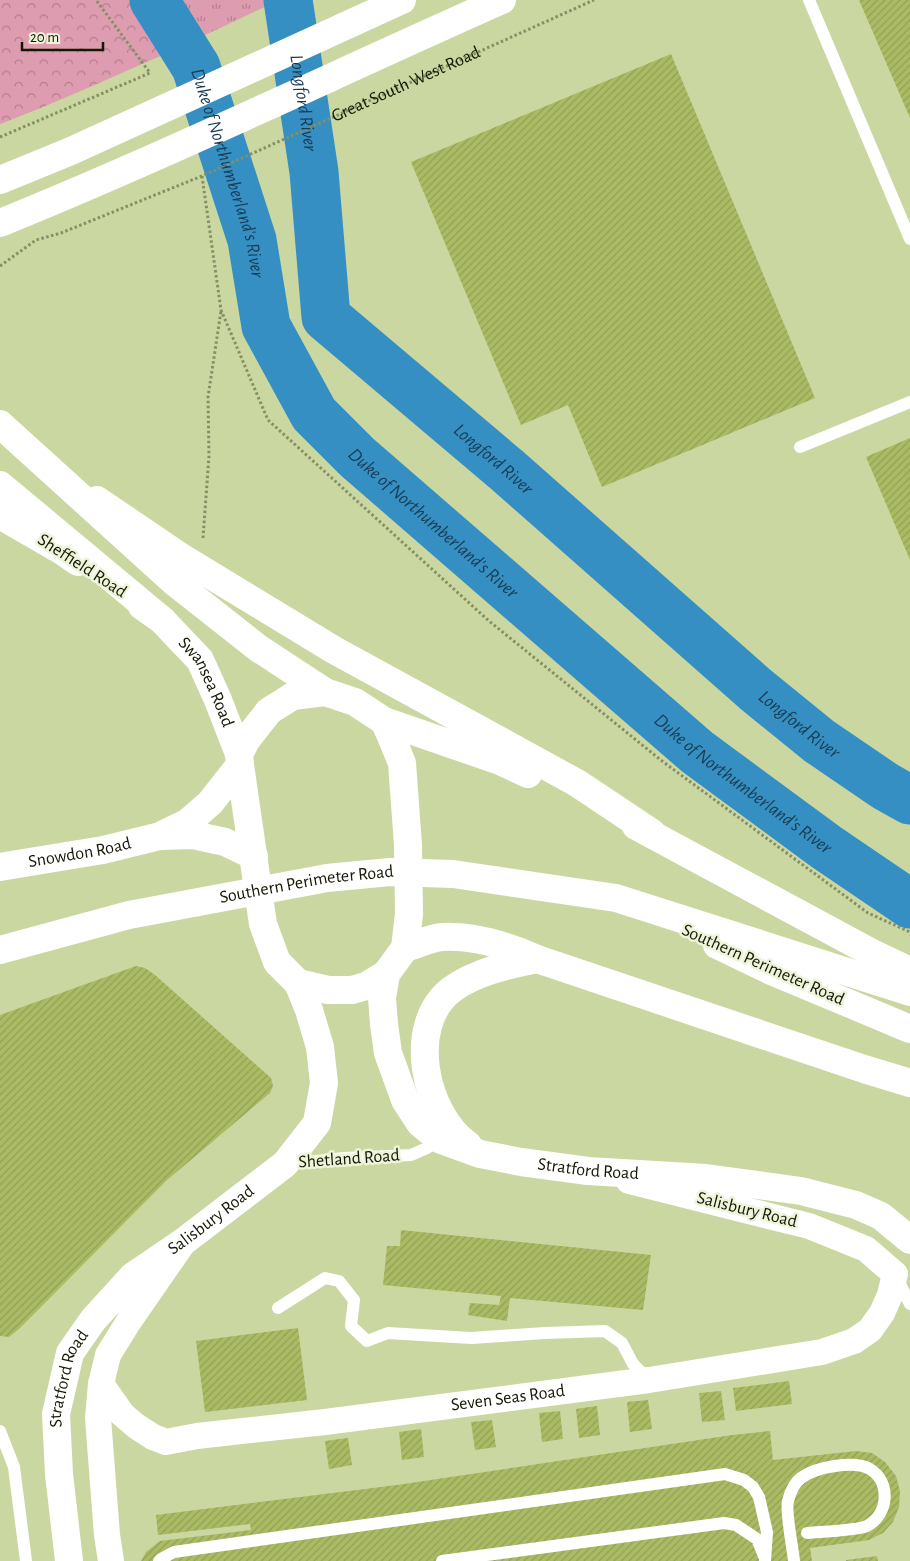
<svg xmlns="http://www.w3.org/2000/svg" width="910" height="1561" font-family="'Alegreya Sans',sans-serif">
<defs>
<pattern id="grass-tufts" width="24" height="20" patternUnits="userSpaceOnUse" patternTransform="scale(1.25)"><rect width="24" height="20" fill="#de9cb1"/><path d="M3 7l-1-3M5 7V3M7 7l1-3M15 17l-1-3M17 17v-4M19 17l1-3" fill="none" stroke="#b37e8e"/></pattern>
<pattern id="forest-crowns" width="20" height="18" patternUnits="userSpaceOnUse" patternTransform="scale(1.25)"><rect width="20" height="18" fill="#de9cb1"/><path d="M2 6a3 3 0 1 1 6 0M12 15a3 3 0 1 1 6 0" fill="none" stroke="#b37e8e"/></pattern>
<pattern id="building-hatch" width="6" height="6" patternUnits="userSpaceOnUse" patternTransform="scale(1.25)"><rect width="6" height="6" fill="#aabb64"/><path d="M-1 1l2-2M0 6l6-6M5 7l2-2" fill="none" stroke="#91a055"/></pattern>
</defs>
<rect width="100%" height="100%" fill="#cad7a0"/>
<path fill="url(#grass-tufts)" d="M0,0H279C187,44 95,87 0,124Z"/>
<path fill="url(#forest-crowns)" d="M0,0H135L169,52L43,107L0,124Z"/>
<g fill="none" stroke-linecap="round" stroke-linejoin="round">
<g stroke="#368fc3" stroke-width="49">
<path id="s1" d="M154,0L196,67L252,240L266,326L314,414L357,457L697,752L826,847L910,904"/>
<path id="s2" d="M288,0L314,172L326,317L508,471L755,689L819,741L885,786L910,800"/>
</g>
</g>
<path fill="url(#building-hatch)" d="M859,0H910V118Z
M671,54L815,398L602,487L568,405L521,425L411,162Z
M910,438V560L866,457Z
M136,966L145,968L155,975L271,1078L273,1086L270,1093L166,1181L19,1329L9,1337L0,1336V1015Z
M401,1230L651,1255L643,1310L510,1298L507,1321L468,1315L470,1303L499,1305L501,1296L383,1285L387,1246H400Z
M298,1328L307,1400L205,1412L196,1341Z
M789,1381L792,1404L736,1411L733,1388Z
M721,1391L725,1420L702,1422L699,1393Z
M648,1400L652,1429L630,1432L627,1402Z
M597,1406L600,1435L579,1438L576,1409Z
M560,1411L563,1439L542,1442L539,1413Z
M492,1420L496,1447L475,1450L471,1422Z
M421,1429L424,1457L402,1460L399,1432Z
M770,1431L773,1460L856,1451L872,1453L885,1462L896,1476L900,1491L899,1507L893,1522L883,1533L869,1540L810,1548L812,1561H141L146,1552L160,1541L251,1530L250,1524L158,1535L156,1515L397,1485L732,1435Z
M348,1438L352,1465L329,1469L325,1441Z
M877,1556L878,1561H846V1560Z"/>
<g fill="none" stroke-linecap="round" stroke-linejoin="round">
<g stroke="#858f65" stroke-width="3" stroke-dasharray="2.5 2.5" stroke-linecap="butt">
<path d="M0,137L150,73L96,0"/>
<path d="M202,176L221,310L268,420L489,621L662,761L868,913L910,932"/>
<path id="s3" d="M0,266L36,240L61,233L202,176L594,0"/>
<path d="M203,538L209,456L208,397L221,311"/>
</g>
<path stroke="#fff" stroke-width="12" d="M809,0L910,239
M800,447L910,402
M289,1164L344,1158L411,1155L427,1148L439,1139
M897,1278L910,1304
M278,1308L325,1278L339,1281L354,1300L351,1326L367,1341L388,1333L471,1338L545,1333L605,1331L622,1343L633,1364L649,1380
M0,1431L14,1467L26,1561
M159,1561L161,1559L174,1552L725,1474L744,1480L753,1487L759,1497L767,1532L765,1561
M442,1561L724,1523L736,1525L757,1539L764,1556
M794,1561C793,1549 785,1510 788,1501C790,1493 794,1483 801,1478C815,1467 854,1460 870,1469C891,1482 889,1514 867,1526C860,1530 819,1532 807,1533"/>
<g stroke="#fff" stroke-width="26">
<path id="s4" d="M101,1384L122,1414L136,1426L153,1437L166,1442L197,1436L325,1422L649,1380L822,1352L854,1341L870,1330L882,1313L890,1295L895,1274L866,1249L809,1226L629,1181"/>
<path d="M111,1561L107,1535L98,1418L101,1384L108,1355L129,1321L183,1243"/>
</g>
<g stroke="#fff" stroke-width="28">
<path d="M97,500L181,557L334,650L577,783L652,833"/>
<path d="M0,515L62,551L78,562"/>
<path id="s5" d="M142,606L162,620L200,660L218,700L239,754"/>
<path d="M325,692L355,702L384,721L390,734L402,763L408,845L409,914L405,948L386,974L366,986L352,990H328L298,983L277,962L263,924L240,765L239,754L247,739L269,711L293,696Z"/>
<path d="M384,721L500,761L528,774"/>
<path d="M636,826L874,954L910,971"/>
<path d="M164,834L187,823L210,803L240,765"/>
<path id="s6" d="M0,867L103,850L160,836L193,835L225,842L254,856"/>
<path d="M717,945L769,970L910,1029"/>
<path d="M405,948C416,945 430,938 442,937C475,935 508,946 537,959L864,1069L910,1083"/>
<path id="s7" d="M0,950L129,915L327,878L390,872L453,874L616,898L910,992"/>
<path id="s8" d="M386,974L382,998L384,1024L388,1053L405,1100L420,1123L439,1139L480,1154L521,1162L588,1171L706,1178L801,1191L856,1205L881,1216L910,1240"/>
<path d="M468,1145C425,1115 405,1026 451,990C475,972 508,965 537,959"/>
<path id="s9" d="M69,1561L59,1474L56,1414L70,1353L93,1320L133,1276L183,1242L285,1164L317,1123L324,1083L320,1047L309,1010L298,983"/>
</g>
<path stroke="#fff" stroke-width="28" d="M0,180L71,151L402,0
M0,223C170,154 335,74 502,0
M0,424L173,581L258,648L325,692
M0,485L162,620"/>
</g>
<g text-anchor="middle" dominant-baseline="central" stroke-width="5" stroke-linejoin="round" paint-order="stroke">
<g font-size="18" fill="#141804" stroke="#edf4d9">
<text stroke="none"><textPath href="#s3" startOffset="446">Great South West Road</textPath></text>
<text transform="translate(82 566) rotate(33)">Sheffield Road</text>
<text stroke="none"><textPath href="#s5" startOffset="102">Swansea Road</textPath></text>
<text stroke="none"><textPath href="#s6" startOffset="81">Snowdon Road</textPath></text>
<text stroke="none"><textPath href="#s7" startOffset="314">Southern Perimeter Road</textPath></text>
<text transform="translate(763 965) rotate(24)">Southern Perimeter Road</text>
<text transform="translate(349 1159) rotate(-4)">Shetland Road</text>
<text stroke="none"><textPath href="#s8" startOffset="335">Stratford Road</textPath></text>
<text transform="translate(747 1210) rotate(14)">Salisbury Road</text>
<text stroke="none"><textPath href="#s9" startOffset="406">Salisbury Road</textPath></text>
<text stroke="none"><textPath href="#s9" startOffset="185">Stratford Road</textPath></text>
<text stroke="none"><textPath href="#s4" startOffset="434">Seven Seas Road</textPath></text>
</g>
<g font-size="19" font-style="italic" fill="#173c53" stroke="#edf4d9">
<text stroke="none"><textPath href="#s2" startOffset="104">Longford River</textPath></text>
<text stroke="none"><textPath href="#s1" startOffset="190">Duke of Northumberland's River</textPath></text>
<text stroke="none"><textPath href="#s2" startOffset="539">Longford River</textPath></text>
<text stroke="none"><textPath href="#s1" startOffset="610">Duke of Northumberland's River</textPath></text>
<text stroke="none"><textPath href="#s2" startOffset="944">Longford River</textPath></text>
<text stroke="none"><textPath href="#s1" startOffset="1015">Duke of Northumberland's River</textPath></text>
</g>
</g>
<path d="M22 42v8h81v-8" fill="none" stroke="#141804" stroke-width="2.5"/>
<text x="30" y="42" font-size="15" fill="#141804" stroke="#edf4d9" stroke-width="4" paint-order="stroke">20 m</text>
</svg>
